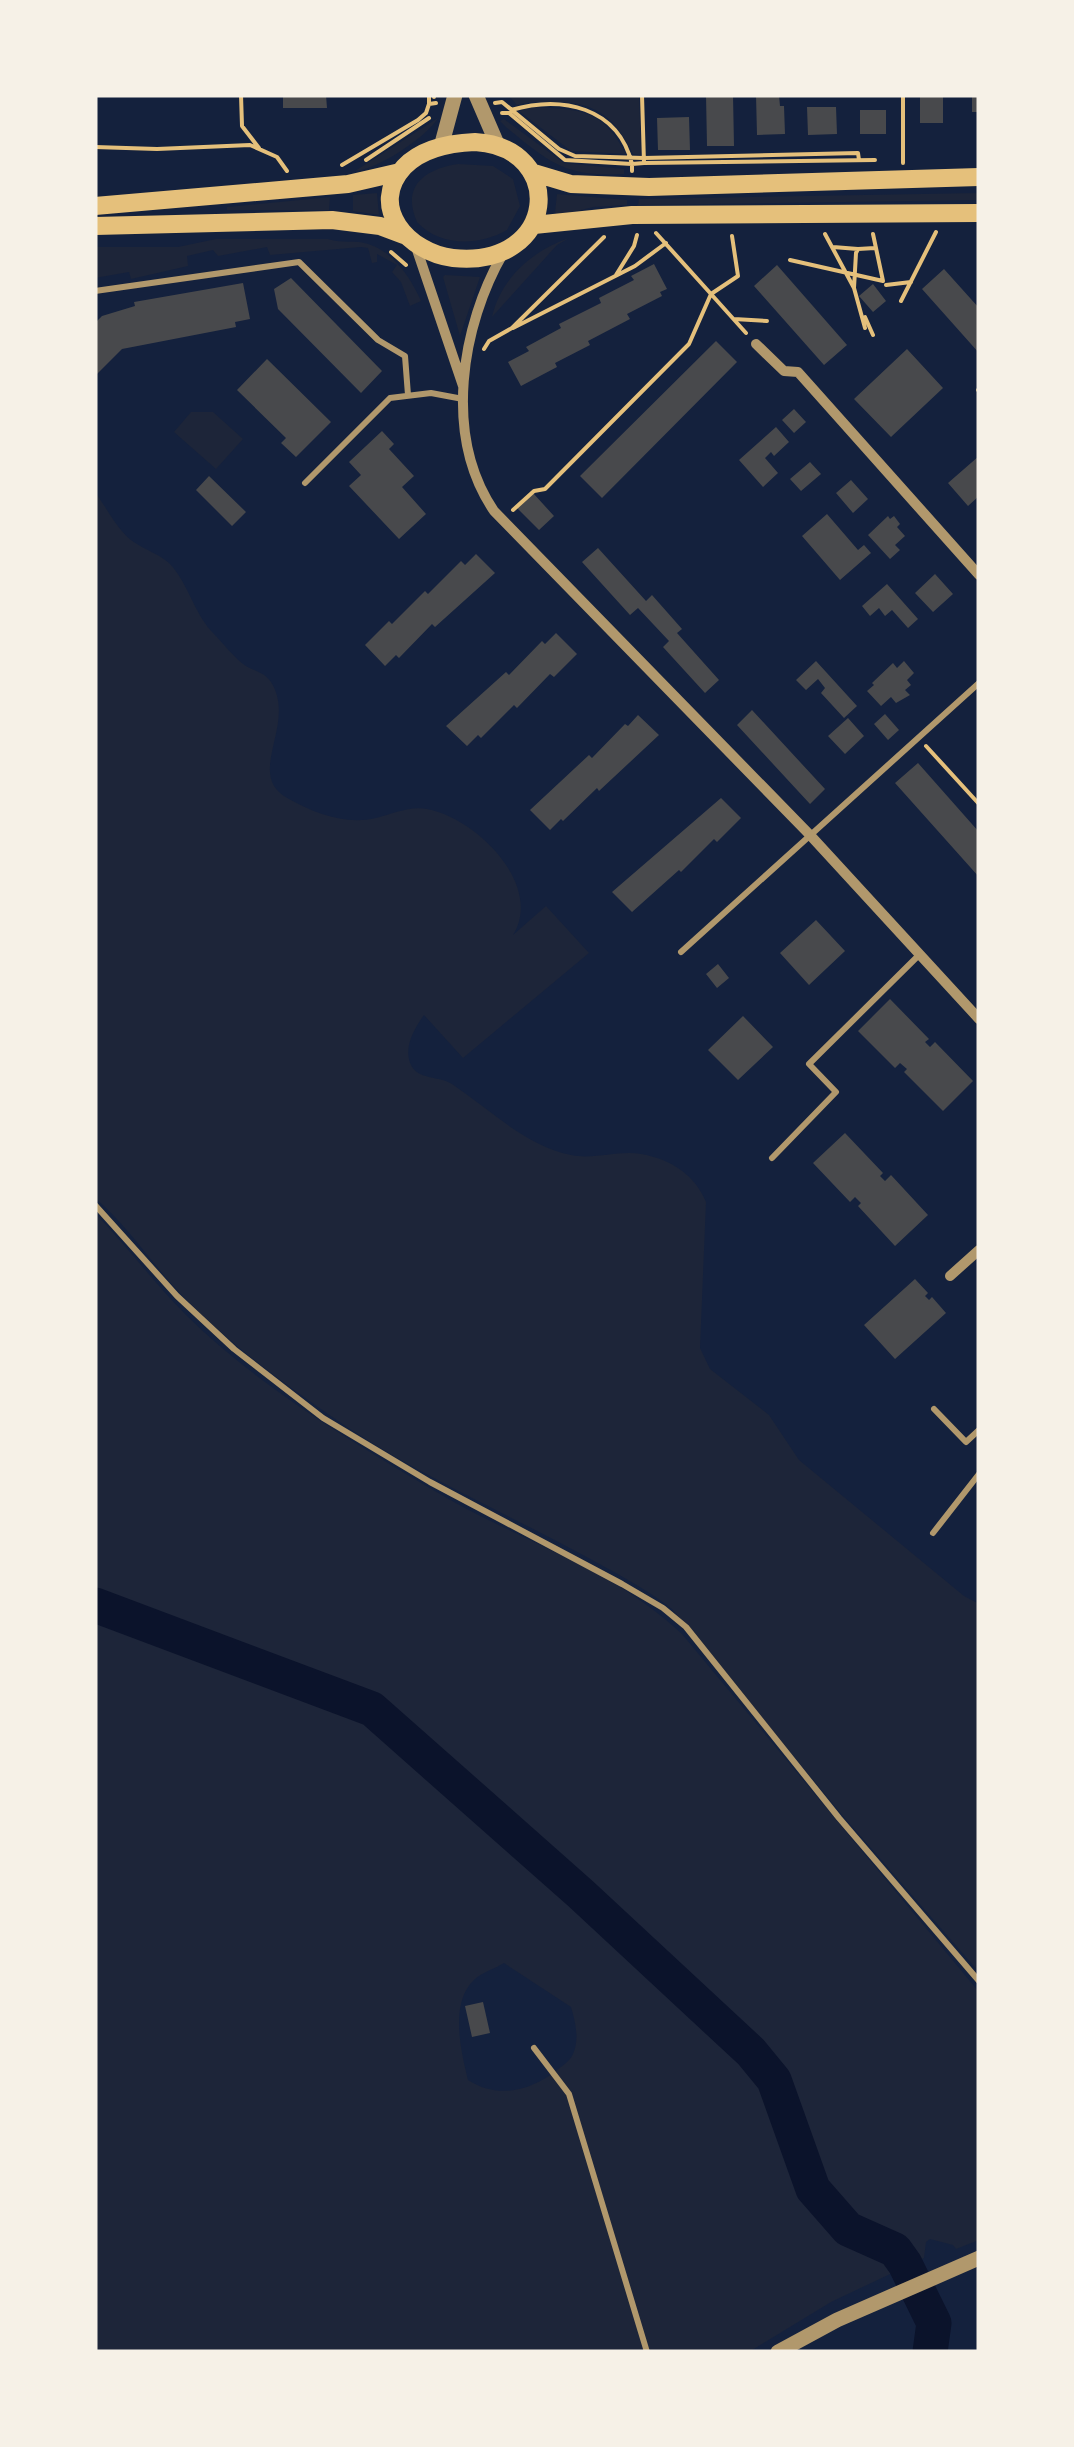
<svg xmlns="http://www.w3.org/2000/svg" width="1074" height="2447" font-family="'Source Sans 3',sans-serif">
<rect width="100%" height="100%" fill="#14213d"/>
<path fill="#1d2539" fill-rule="evenodd" d="M508,95H639L641,155L633,154C615,118 598,103 558,102C543,102 530,101 517,105Z
M534,107C581,110 602,108 626,154L571,151L519,111Z
M438,118C427,137 377,170 355,171Z
M504,119L564,163L624,169V174C566,177 551,164 507,128L500,121Z
M458,164L493,166L513,179L520,206L507,230C479,246 440,247 417,222C401,186 425,169 458,164Z
M377,193L379,215L353,211V195Z
M979,193V200L638,205L639,199Z
M557,194L627,200V205L593,207L558,216L555,212Z
M330,197L329,210H227V207Z
M569,238L557,245L492,317C501,278 532,251 569,238Z
M216,239H328C339,243 348,241 359,242C390,246 410,276 421,301L410,306L401,282L392,272L397,265L377,254V262L372,263L368,248L361,247L270,255L267,247L218,256L213,250L187,256L188,266L131,279L129,272L95,278V247H178Z
M445,275L480,277L460,336L443,277Z
M191,412H213L243,439L216,469L174,432Z
M95,492C106,507 117,529 131,540C145,551 165,555 175,570C190,590 196,616 214,634C223,643 236,660 246,666C256,672 264,672 271,682C298,725 243,775 289,799C316,814 346,825 376,818C393,814 409,806 427,809C476,818 544,885 513,935L546,906L589,953L463,1058L424,1015C414,1029 403,1048 411,1065C418,1080 440,1076 452,1084C491,1110 524,1145 571,1155C594,1160 619,1150 641,1154C671,1159 695,1175 706,1202L700,1348L710,1369L769,1415L799,1460L964,1596L979,1604V1972L843,1816L672,1609C644,1587 612,1571 581,1554C496,1508 407,1470 328,1414C276,1378 225,1340 181,1294C151,1263 128,1226 95,1198Z
M95,1213C127,1246 154,1283 186,1315C258,1386 347,1439 433,1490C514,1539 612,1567 682,1634L979,1992V2240L956,2249L953,2245L930,2239L926,2242L924,2258L831,2302L749,2352H95ZM504,1963L571,2007C575,2022 580,2038 573,2054C570,2061 562,2066 556,2071C530,2091 497,2099 468,2080C461,2051 449,2002 475,1979C483,1972 496,1968 504,1963Z"/>
<g fill="none" stroke-linecap="round" stroke-linejoin="round">
<path stroke="#0b132b" stroke-width="35" d="M95,1605L372,1709L581,1894L751,2052L774,2080L813,2189L848,2229L895,2250L905,2264L934,2323L930,2352"/>
</g>
<path fill="#48494c" d="M283,95H326L327,108H283Z
M706,95H733L734,146H707Z
M756,95H779L780,106H784L785,134L757,135Z
M920,95H943V123H920Z
M972,95H979V112H972Z
M807,107H836L837,134L808,135Z
M860,110H886V134H860Z
M689,117L690,150H658L657,118Z
M654,264L667,289L660,292L662,296L627,314L630,319L588,341L590,345L555,363L557,367L521,386L508,362L529,351L526,347L561,328L559,324L601,303L599,298L634,280L631,276Z
M777,265L847,345L824,365L754,286Z
M944,269L979,308V353L922,289Z
M291,278L382,371L361,393L278,309L274,289Z
M243,283L250,319L235,322L236,327L122,349L95,376V323L102,316L135,306L134,302Z
M873,284L886,301L873,312L859,296Z
M716,341L737,362L602,498L580,476Z
M907,349L943,388L891,437L854,399Z
M267,359L331,422L296,457L281,443L286,438L237,390Z
M794,409L806,422L794,433L782,420Z
M776,427L789,442L774,456L771,452L765,458L778,473L763,487L739,460Z
M382,431L394,444L389,449L414,476L402,487L426,514L399,539L349,486L361,475L349,462Z
M979,456V496L968,506L948,483Z
M810,462L821,474L801,491L790,479Z
M209,476L246,512L232,526L196,490Z
M851,480L868,499L853,513L836,493Z
M533,493L554,516L539,530L517,508Z
M827,514L858,550L864,545L871,553L840,580L802,536Z
M888,516L890,519L894,516L900,524L897,527L905,536L895,545L900,550L890,559L868,535Z
M598,548L646,601L652,595L682,629L677,633L719,680L705,693L663,647L669,641L638,608L630,615L582,562Z
M476,554L495,573L435,627L432,624L399,658L396,655L385,666L365,645L389,621L392,624L425,591L428,594L461,561L465,565Z
M935,574L953,594L933,612L915,593Z
M887,584L918,619L908,628L892,610L885,616L879,608L870,616L862,606Z
M556,633L577,654L554,677L550,674L517,708L514,705L481,738L478,735L467,746L446,726L506,672L509,675L542,641L545,644Z
M816,661L857,706L844,718L821,693L825,688L818,679L806,690L796,680Z
M904,661L914,673L907,680L911,685L905,690L910,695L896,703L891,697L881,706L867,691L874,685L872,683L893,663L897,668Z
M752,710L825,789L810,804L737,725Z
M885,714L899,730L888,740L874,724Z
M638,715L659,735L599,791L597,788L563,821L561,819L550,830L530,810L589,755L592,758L625,724L628,726Z
M848,718L864,736L845,754L828,736Z
M918,763L979,832V877L895,783Z
M721,798L741,818L717,842L714,839L681,872L679,870L632,912L612,892Z
M816,920L845,951L809,985L780,953Z
M718,964L729,978L717,988L706,974Z
M890,999L929,1039L925,1042L930,1047L935,1042L973,1081L943,1111L904,1072L907,1069L900,1063L895,1068L858,1031Z
M743,1016L773,1047L738,1080L708,1050Z
M845,1133L883,1173L880,1176L885,1181L891,1175L928,1215L895,1246L858,1206L861,1203L855,1197L850,1202L813,1163Z
M915,1279L928,1293L925,1296L929,1300L932,1297L946,1313L895,1359L864,1325Z
M483,2002L490,2033L472,2037L465,2006Z"/>
<g fill="none" stroke-linecap="round" stroke-linejoin="round">
<path stroke="#e5c07b" stroke-width="4" d="M241,95L242,126L259,148
M429,95V104L436,103
M434,97V95
M495,103L502,102L559,149L575,156L644,158L858,153L859,160
M502,113H509L565,160L632,164C618,107 562,95 511,110L509,113
M95,147L157,149L250,145L277,157L287,171
M366,160L429,118
M644,163L875,160
M903,163V95
M342,165L418,120L426,113L429,104
M632,171V164L644,163L642,95
M656,233L711,294L738,276L732,236
M825,234L854,288
M833,247L858,249
M391,252L406,265
M790,260L883,281L873,234
M616,275L634,246L637,235
M886,285L911,282
M901,301L936,232
M865,317L873,335
M734,319L767,321
M513,328L635,266L666,243
M865,328L854,288L856,253L858,249L875,248
M484,349L489,341L512,328L604,237
M978,390H979
M513,510L534,491L545,489L689,344L711,294L746,333
M926,746L979,804"/>
<path stroke="#b1986c" stroke-width="6" d="M95,291L299,262L378,340L405,356L408,395
M305,483L390,398L431,393L463,399
M681,952L979,683
M772,1158L836,1092L809,1064L919,955
M95,1205L177,1296L234,1349L323,1418L430,1482L622,1584L663,1608L686,1627L839,1818L979,1981
M934,1409L966,1442L979,1430
M933,1533L979,1474
M534,2048L569,2094L647,2352"/>
<path stroke="#b1986c" stroke-width="10" d="M416,247L463,386
M504,252C461,325 443,436 494,511L810,835L979,1019
M756,344L784,371L798,372L979,575
M950,1276L979,1250"/>
<path stroke="#b1986c" stroke-width="15" d="M476,95L498,146
M441,147L455,95
M778,2352L837,2320L979,2258"/>
<path stroke="#e5c07b" stroke-width="18" d="M475,142C567,147 559,269 453,258C409,253 367,207 404,167C422,148 450,143 475,142Z
M531,172L571,184L649,187L979,177
M95,206L348,184L400,172
M534,225L632,215L979,213
M95,226L332,220L380,226L404,235"/>
</g>
<rect width="1074" height="2447" fill="none" stroke="#f6f1e7" stroke-width="195"/>
</svg>
